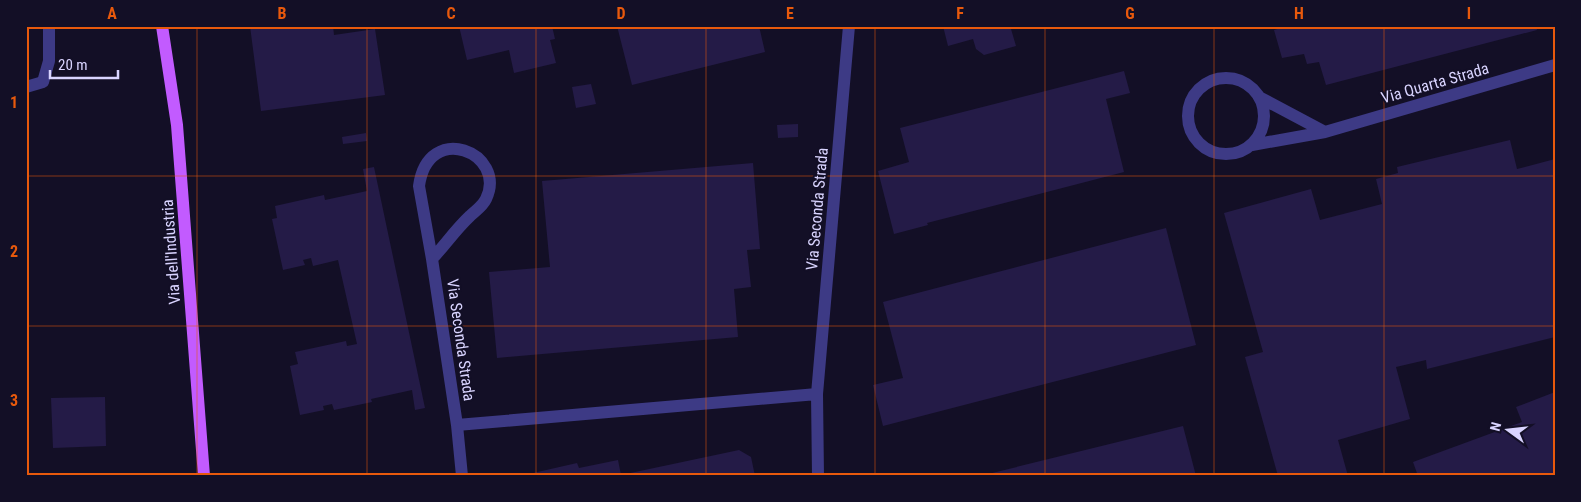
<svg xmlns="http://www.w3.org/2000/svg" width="1581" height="502" font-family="'Roboto Condensed',sans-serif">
<rect width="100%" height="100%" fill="#130f26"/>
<path fill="#241b47" d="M250,26H333L334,35L375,29L385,95L261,111Z
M459,26H552L555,39L550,40L556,63L514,73L509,50L467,60Z
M617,26H759L765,52L632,85Z
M943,26H1018V27L1011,29L1016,46L984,55L976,49L973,39L948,46Z
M1288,26H1536L1537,30L1326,85L1319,62L1307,64L1304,54L1282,58L1274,30Z
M1124,71L1130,93L1106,99L1124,172L927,223L928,225L894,234L878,171L909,162L900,128Z
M591,84L596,104L576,108L572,87Z
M798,124V137L778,138L777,125Z
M366,133L367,141L343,144L342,137Z
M1510,140L1517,169L1555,159V337L1427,369L1426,360L1396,367L1410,419L1338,440L1348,476H1278L1245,357L1263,352L1224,213L1311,189L1320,220L1382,204L1376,179L1398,173L1397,167Z
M753,163L760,249L747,250L751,287L734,289L738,337L497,358L489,272L550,267L542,181Z
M374,167L425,408L415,410L412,390L371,399L372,402L334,410L332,404L323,406L324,410L300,415L290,366L298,364L295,352L346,341L347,346L357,344L338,260L313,266L311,258L303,260L305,265L283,270L272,219L277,218L275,206L324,195L325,200L367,191L363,169Z
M1166,228L1196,345L883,426L873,385L903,378L883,302Z
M1555,392V476H1418L1413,462L1522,422L1516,407Z
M105,397L106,446L53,448L51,398Z
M1183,426L1196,476H984V475Z
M739,450L751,457L755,476H520L577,463L579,468L618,460L621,475Z"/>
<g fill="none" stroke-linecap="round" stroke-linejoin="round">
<path stroke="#3d3a85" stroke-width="12" d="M1188 116a38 38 0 1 1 76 0a38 38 0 1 1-76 0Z
M26,87L43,82L49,61V26
M1259,97L1325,132
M1252,145L1325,132L1555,65
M432,259C445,245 456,229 470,216C476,210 482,207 486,199C508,153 428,120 419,186L432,259L457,425L817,394
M457,425L462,476
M818,476L817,394L849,26"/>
<path stroke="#c25bff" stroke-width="12" d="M162,26L177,125L204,476"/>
</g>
<path fill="none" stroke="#e8590c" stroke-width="1" stroke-opacity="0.55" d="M197,26V476M367,26V476M536,26V476M706,26V476M875,26V476M1045,26V476M1214,26V476M1384,26V476M26,176H1555M26,326H1555"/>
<g text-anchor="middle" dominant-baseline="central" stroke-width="4" stroke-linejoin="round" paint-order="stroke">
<g font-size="16" fill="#d9d4ff" stroke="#130f26">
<text transform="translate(1435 83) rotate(-16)">Via Quarta Strada</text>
<text transform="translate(817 209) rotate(-85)">Via Seconda Strada</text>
<text transform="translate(171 252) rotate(-94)">Via dell'Industria</text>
<text transform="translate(461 340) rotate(82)">Via Seconda Strada</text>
</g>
</g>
<rect width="1581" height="502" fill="none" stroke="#130f26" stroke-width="55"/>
<g transform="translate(1508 430) rotate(285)" stroke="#130f26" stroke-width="4" paint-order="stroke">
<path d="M0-4L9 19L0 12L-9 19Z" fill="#d9d4ff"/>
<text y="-8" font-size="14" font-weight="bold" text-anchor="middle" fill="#d9d4ff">N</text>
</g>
<path d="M50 70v8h68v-8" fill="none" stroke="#d9d4ff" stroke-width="2.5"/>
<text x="58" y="70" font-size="15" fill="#d9d4ff" stroke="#130f26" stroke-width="4" paint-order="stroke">20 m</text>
<rect x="28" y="28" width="1526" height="446" fill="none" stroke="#e8590c" stroke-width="2"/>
<g font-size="16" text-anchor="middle" font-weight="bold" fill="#e8590c">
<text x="112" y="19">A</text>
<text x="282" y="19">B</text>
<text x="451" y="19">C</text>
<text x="621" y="19">D</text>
<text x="790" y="19">E</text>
<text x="960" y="19">F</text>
<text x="1130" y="19">G</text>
<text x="1299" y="19">H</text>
<text x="1469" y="19">I</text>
<text x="14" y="108">1</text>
<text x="14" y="257">2</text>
<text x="14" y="406">3</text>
</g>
</svg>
